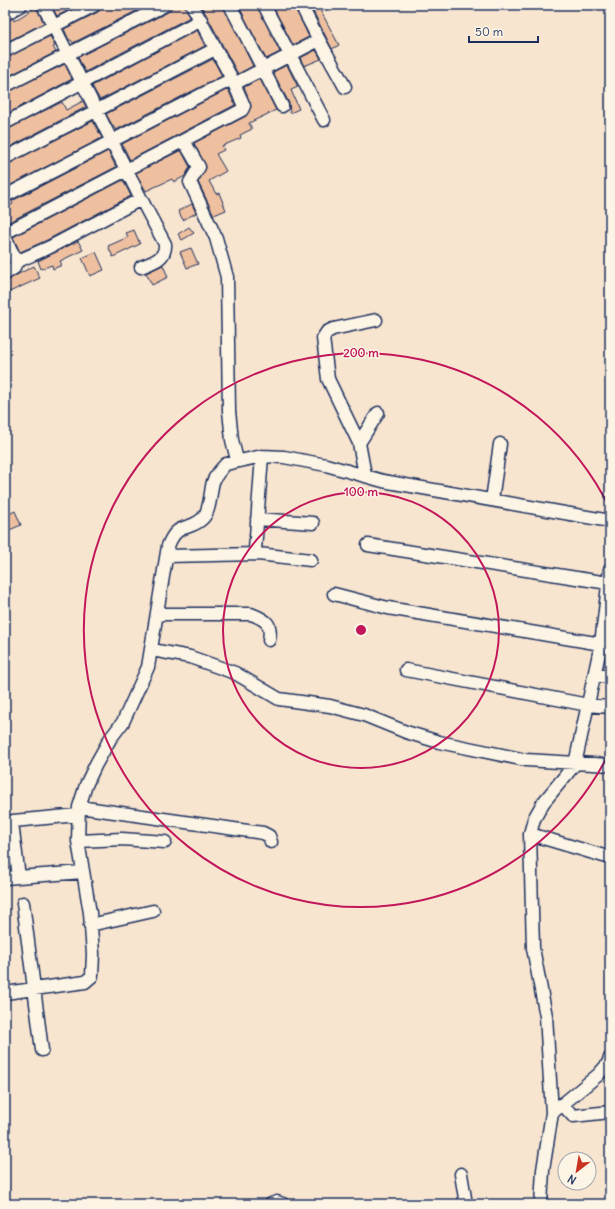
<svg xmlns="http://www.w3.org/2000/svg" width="615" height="1209" font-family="Delius,sans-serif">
<rect width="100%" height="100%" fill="#f8e5d0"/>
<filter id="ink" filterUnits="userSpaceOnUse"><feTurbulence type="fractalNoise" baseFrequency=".025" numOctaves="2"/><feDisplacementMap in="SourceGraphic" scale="8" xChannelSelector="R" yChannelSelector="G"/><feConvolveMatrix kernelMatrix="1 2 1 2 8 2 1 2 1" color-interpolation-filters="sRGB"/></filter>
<g filter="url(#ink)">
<path fill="#efc09f" stroke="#1b2f5e" d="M51,5H79L57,16Z
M102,5H148L73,43L71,40H69L64,29L98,12Z
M172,5H185L190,17L85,72L78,57L168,12Z
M201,5H223L253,66L238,74Z
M238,5H257L280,52L266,59Z
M272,5H294L309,37L293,45Z
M318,6L339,45L332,49L312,9Z
M36,7L44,23L5,43V22L13,18L14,21Z
M197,30L205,46L100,100L92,86Z
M50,36L55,46L53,47L56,52L5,78V58Z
M316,50L321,59L304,66L300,58Z
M213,59L222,76L116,130L111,123L106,114Z
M65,64L72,79L5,115V93Z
M287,65L298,87L291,90L299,109L290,113L289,103L273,72Z
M260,79L276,110L249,123L252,129L240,135L241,138L222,146L224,150L216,154L226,171L209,181L216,194L219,193L226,210L214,215L198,182L206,167L194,143L246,116L251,106L244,87Z
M228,89L235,105L130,160L122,144Z
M83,101L86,107L6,149L5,130L62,102L66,110Z
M93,121L102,138L5,188V165Z
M181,150L190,167L185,176L174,182L172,179L146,191L136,173Z
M108,151L116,167L5,224V208L13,204L12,201Z
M123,180L131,196L47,240L20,252L13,237Z
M192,204L196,213L183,220L178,211Z
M189,227L194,233L182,240L178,234Z
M134,230L140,244L113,257L108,246L128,237L126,233Z
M78,241L83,250L60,261L62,265L53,269L52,265L41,269L38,261Z
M191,248L198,264L187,268L180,252Z
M96,252L104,270L90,276L82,258Z
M163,265L168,277L152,285L146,273Z
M34,266L40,278L5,294V281Z
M15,511L21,525L5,532V516Z"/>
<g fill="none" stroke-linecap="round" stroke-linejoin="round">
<g stroke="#1b2f5e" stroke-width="15">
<path id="minor" d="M192,5L232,79
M230,5L282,106
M264,5L324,120
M5,14L21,5
M319,40L345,87
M5,51L95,5
M234,84L319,40L301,5
M5,86L165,5
M5,123L201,20
M184,141L199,167L190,182L216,238L227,277L229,411L232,440L237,460
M5,158L215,49
M5,196L232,79L244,106L242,110L5,233
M5,237L16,262
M141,267C153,262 166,259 165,244L141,199
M5,274L14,268L16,262L50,247L141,199L43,5
M359,443L378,413
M262,456L255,550L258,554L311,560
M365,475L359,443L328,379L323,338L327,332L333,329L376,320
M492,500L500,444
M257,519L313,523
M368,545L608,583
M167,556L258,554
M334,594L388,608L601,644
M157,614H251C267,620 272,624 269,640
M152,650L190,657L235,673L279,699L330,706L364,715L406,732L439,742L526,760L610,765
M406,670L588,705L610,707
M595,674L610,677
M79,807L263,833L269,836L271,842
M530,834L607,857
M78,841L122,839L165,842
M19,877L12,823L13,821L78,815
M5,878L83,872
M23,903L42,1050
M90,925L153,911
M5,993L85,982L92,976L93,954L90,913L78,841L79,807L86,785L96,764L110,739L123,722L148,667L168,546C178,520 190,532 203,518C211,509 210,492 213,482C216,474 221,469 226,464L262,456L284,457L326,465L383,481L610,521
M562,1104L573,1116L610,1112
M552,1113L546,1016L533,948L530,834L534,819L543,803L575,764L601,644L610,569
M461,1174L466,1204
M271,1204L277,1202L283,1204
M541,1204L543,1170L552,1113L598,1075L607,1065L610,1058"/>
</g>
<use href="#minor" stroke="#fcf5e5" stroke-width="12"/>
</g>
</g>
<g fill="none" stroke="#c2185b" stroke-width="2">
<circle cx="361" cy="630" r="138"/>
<path d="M610 751A277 277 0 1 1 610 509"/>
</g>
<circle cx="361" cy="630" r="6" fill="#c2185b" stroke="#fcf5e5" stroke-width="2"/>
<g font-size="12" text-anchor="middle" font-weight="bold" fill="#c2185b" stroke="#fcf5e5" stroke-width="3" stroke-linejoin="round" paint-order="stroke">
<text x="361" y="357">200 m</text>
<text x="361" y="496">100 m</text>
</g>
<rect width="615" height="1209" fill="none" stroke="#fcf5e5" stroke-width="20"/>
<rect x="10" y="10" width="595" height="1189" fill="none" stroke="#1b2f5e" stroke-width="1.5" filter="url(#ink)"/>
<g transform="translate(577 1171) rotate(211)"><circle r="19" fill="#fcf5e5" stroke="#a2a6af"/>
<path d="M0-3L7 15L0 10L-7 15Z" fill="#c8321e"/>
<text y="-6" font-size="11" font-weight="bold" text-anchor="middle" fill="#1b2f5e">N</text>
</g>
<path d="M469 36v6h69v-6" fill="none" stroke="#1b2f5e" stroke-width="2"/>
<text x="475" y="36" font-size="12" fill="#1b2f5e" stroke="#fcf5e5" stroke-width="3" paint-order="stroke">50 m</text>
</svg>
